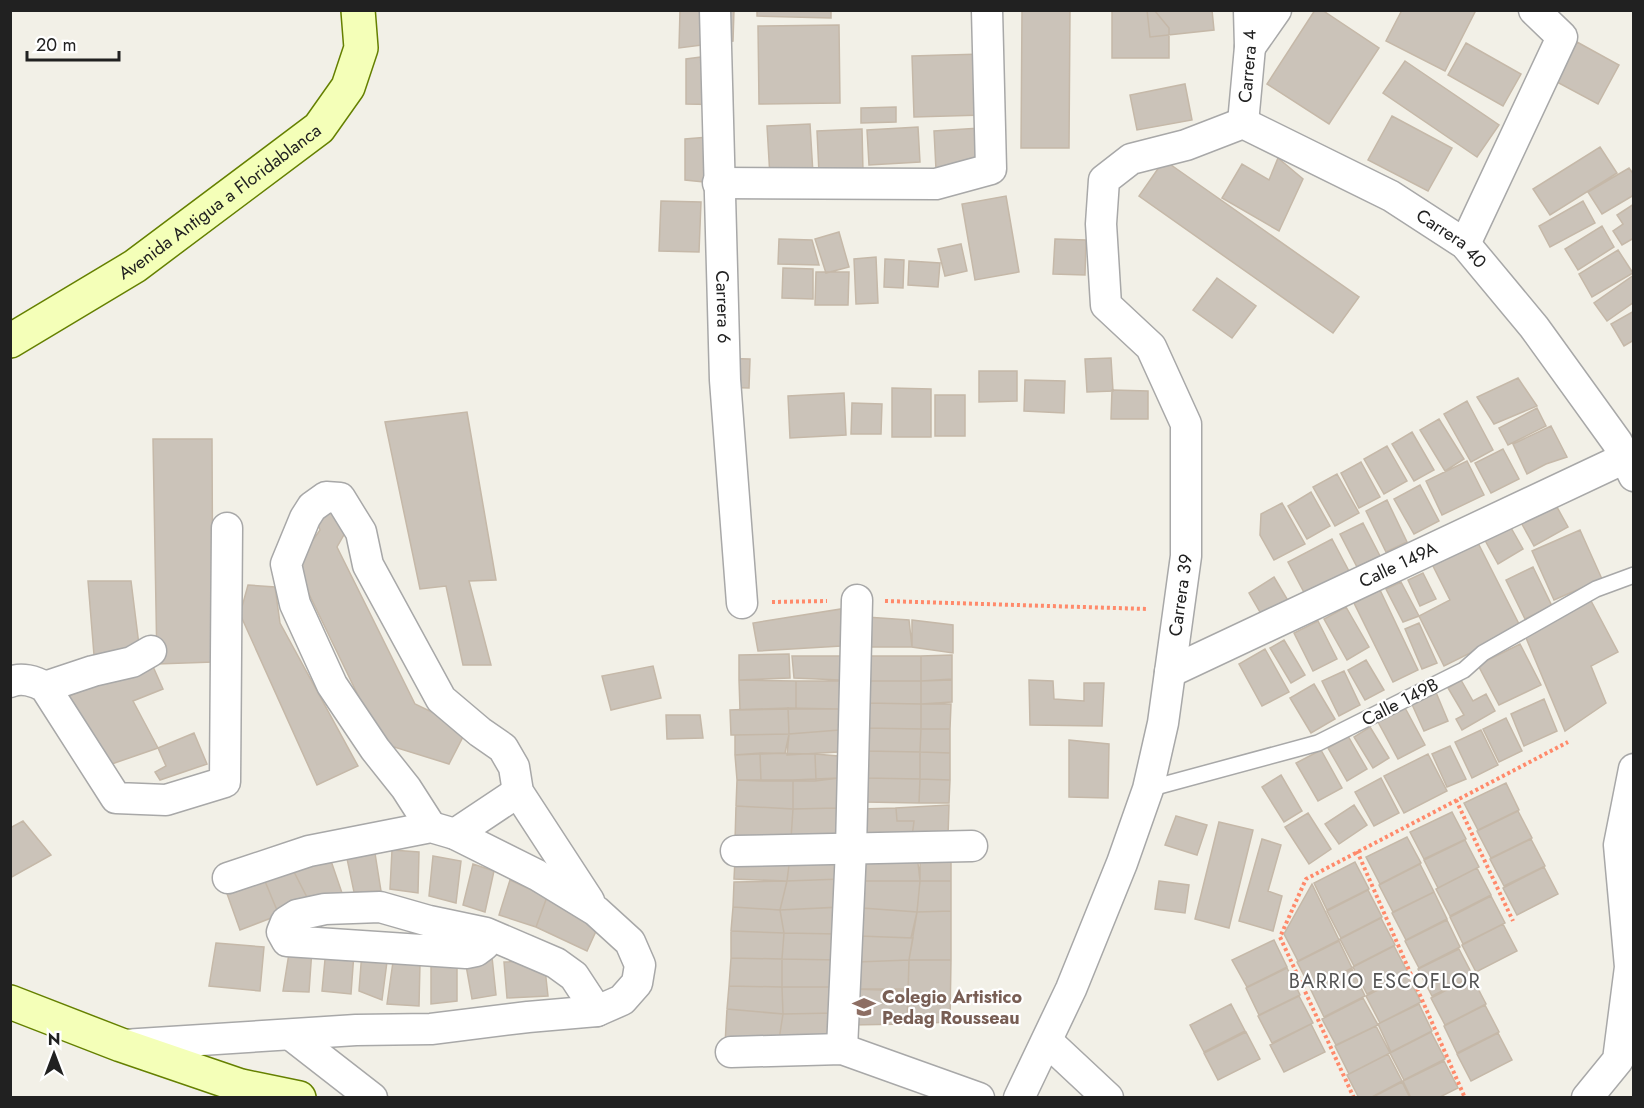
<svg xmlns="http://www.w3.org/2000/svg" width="1644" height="1108" font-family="Jost,sans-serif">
<rect width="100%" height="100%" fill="#f2f0e7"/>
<path fill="#cbc3b9" stroke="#c5b8a8" stroke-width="1.5" d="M680,10H734L733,41L679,48Z
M757,10H831V18L757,16Z
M1022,10H1070L1069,148H1021Z
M1147,10H1212L1214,30L1150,37Z
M1315,10H1322L1379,48L1329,124L1267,84Z
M1402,10H1476L1445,71L1386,41Z
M1112,11H1155L1169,28V58H1112Z
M839,25L840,103L759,104L758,26Z
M1577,42L1619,65L1598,104L1555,81Z
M1466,43L1521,74L1503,106L1448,75Z
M731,53L733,105L686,104V59Z
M982,54L983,115L914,117L912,56Z
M1405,61L1499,125L1477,157L1383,93Z
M1185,84L1192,120L1137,130L1130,95Z
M896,107V122L861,123V108Z
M1392,116L1452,148L1428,191L1368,160Z
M810,124L813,174L770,177L767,126Z
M918,127L920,162L869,165L867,130Z
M980,128L982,167L936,170L934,131Z
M862,129L863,172L819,173L817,131Z
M733,135V185L685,180V139Z
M1600,147L1617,173L1550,215L1533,189Z
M1278,158L1303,179L1279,231L1222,198L1242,164L1269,180Z
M1164,160L1359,297L1333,333L1139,196Z
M1629,168L1634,175V195L1602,214L1588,192Z
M1006,196L1019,272L975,280L962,204Z
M661,201L701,202L699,252L659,251Z
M1583,201L1595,223L1550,247L1539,226Z
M1634,204V238L1622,245L1613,231L1623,224L1617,215Z
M1602,226L1614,247L1578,270L1565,249Z
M839,232L849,267L826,273L815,239Z
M779,239L812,240L819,265L778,264Z
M1055,239L1086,240L1085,275L1053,274Z
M961,244L967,271L945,276L938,249Z
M1618,250L1633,273L1592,297L1579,274Z
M876,257L878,303L856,304L854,259Z
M885,259L904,260L903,288L884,287Z
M909,261L940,263L938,287L908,285Z
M783,268L813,269V299L782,298Z
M816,272H849L848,305H815Z
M1634,275V302L1607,321L1594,303Z
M1217,278L1256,306L1232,338L1193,310Z
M1634,311V340L1624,346L1611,324Z
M715,358L750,359L749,388L715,387Z
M1111,358L1113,391L1087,392L1085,359Z
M979,371H1017V401L979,402Z
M1518,378L1537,406L1494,424L1477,397Z
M1025,380L1065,381L1064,413L1024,411Z
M892,388L931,389V437H892Z
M1112,390L1148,391V419H1111Z
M844,393L846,435L790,438L788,396Z
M935,395H965V436H935Z
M1467,401L1493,450L1471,462L1444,414Z
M852,403L882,404L881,434H851Z
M1537,408L1546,426L1508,445L1499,428Z
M467,412L496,580L469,581L491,665H463L446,586L420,589L385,422Z
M1439,419L1464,459L1445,471L1420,430Z
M1551,426L1567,457L1546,464L1527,474L1513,444Z
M1412,432L1434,470L1414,481L1392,444Z
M153,439H212L213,662L157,664Z
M1387,446L1407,481L1384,494L1364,459Z
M1503,449L1519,479L1491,493L1475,463Z
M1467,461L1484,495L1442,515L1426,481Z
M1361,462L1380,497L1359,508L1341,473Z
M1337,474L1359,513L1335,526L1313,487Z
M1420,485L1439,521L1414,534L1394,499Z
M1311,492L1330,526L1307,539L1288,506Z
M1552,498L1568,527L1534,546L1518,517Z
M1387,500L1407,542L1386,552L1366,511Z
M341,503L349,526L337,547L415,704L467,729L449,764L381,743L295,565L320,530L316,518Z
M1282,503L1305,544L1274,560L1260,535L1261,514Z
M1506,519L1523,549L1498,564L1481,533Z
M1363,523L1380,556L1357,567L1340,534Z
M1580,530L1602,579L1554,600L1532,551Z
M1332,539L1351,575L1307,598L1288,562Z
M1476,539L1521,628L1444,666L1419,616L1450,600L1431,562Z
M1533,567L1552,606L1525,619L1506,580Z
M1423,573L1436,599L1420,606L1408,580Z
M1274,577L1290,604L1264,619L1249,593Z
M88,581H131L140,653L94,655Z
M1401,582L1419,616L1403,622L1386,589Z
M248,585L275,587L280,623L358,766L317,785L240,614Z
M1380,590L1418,670L1393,682L1354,603Z
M1589,597L1618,652L1591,666L1606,703L1565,731L1524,633Z
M1346,607L1369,647L1347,660L1324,619Z
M841,609V646L758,651L753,623Z
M866,617L909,620L912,647H868Z
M912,620L953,625V653L912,647Z
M1318,621L1337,659L1313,671L1294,633Z
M1419,623L1437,663L1422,669L1405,629Z
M1284,640L1305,675L1291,683L1270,648Z
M1520,644L1541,685L1499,705L1478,665Z
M1265,649L1289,692L1262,706L1239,664Z
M789,654L790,678L739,680V655Z
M952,655V679L921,681V656Z
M792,656H841L840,680L794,678Z
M866,656H921V681H866Z
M1366,660L1384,690L1365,700L1348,670Z
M151,662L163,689L133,701L158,748L106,766L64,698Z
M653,666L661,698L611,710L602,676Z
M1344,671L1360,705L1339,716L1322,681Z
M739,680L796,681V709L740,710Z
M952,680V702L921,704V681Z
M1029,680L1053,681L1054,699L1084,701V683H1104L1102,726L1030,725Z
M1461,680L1473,701L1486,694L1495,711L1462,730L1456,719L1464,715L1448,688Z
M796,681H840L839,709H796Z
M866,681H921V704L866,703Z
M1314,684L1335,719L1311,733L1290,698Z
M1435,690L1448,721L1424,731L1410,700Z
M1544,699L1557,731L1524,746L1511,714Z
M866,703L921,704V729L866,728Z
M921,704H951L950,729H921Z
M1404,706L1425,745L1398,759L1377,720Z
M788,708L789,734L731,735L730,710Z
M788,708L839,709V730L789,734Z
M666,715H700L703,738L667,739Z
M1506,718L1522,751L1499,762L1483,729Z
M1370,727L1389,758L1373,768L1354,737Z
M866,728L921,729L920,752L865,751Z
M921,729H950V753L920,752Z
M839,730L838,752L787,755L789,734Z
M1481,730L1498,765L1472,778L1455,742Z
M194,733L207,764L160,780L155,772L166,766L158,748Z
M789,734L785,753L735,755V735Z
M1348,736L1367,769L1347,781L1328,748Z
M1069,740L1109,744L1108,798L1069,797Z
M1450,746L1466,779L1447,787L1432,754Z
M1321,750L1342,788L1318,801L1296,763Z
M865,751L920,752V779L865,778Z
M920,752L950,753V780L920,779Z
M760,753L815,754L816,781H761Z
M760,753L761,781L737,780L735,755Z
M815,754L838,756V778L816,781Z
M1428,754L1447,791L1404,813L1384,776Z
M1281,775L1302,811L1284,822L1262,787Z
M838,778L837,808L793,809V780Z
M865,778L920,779L919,803L865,802Z
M1381,778L1399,813L1374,826L1355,792Z
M920,779L950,780L949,803H919Z
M737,780H793V809L736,806Z
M1506,783L1519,810L1478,830L1464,803Z
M949,805L948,836L912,837L914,821H897L896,808Z
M1354,805L1367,825L1339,844L1325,824Z
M736,806L793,809L791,839L735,841Z
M837,808V840L791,839L793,809Z
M896,808L897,821H914L912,837L860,839L861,809Z
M1518,811L1532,838L1491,858L1477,831Z
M1452,812L1466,839L1424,859L1410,832Z
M1308,813L1331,849L1309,864L1285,827Z
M1176,816L1207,825L1197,855L1165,845Z
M23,821L51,855L10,878V828Z
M1219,822L1253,830L1229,928L1195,919Z
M1407,837L1421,863L1380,884L1366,857Z
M1262,839L1281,845L1268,891L1282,896L1273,931L1239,921Z
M1531,839L1545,866L1504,886L1490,859Z
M1465,840L1479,867L1438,888L1424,860Z
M374,847L381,891L354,892L345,849Z
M392,850L419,852L418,893L390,889Z
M951,850V881H920V854Z
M917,854L920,881H863L865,855Z
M329,855L342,893L311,905L290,864Z
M433,856L461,861L456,903L429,896Z
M843,856L841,879L787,881L790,857Z
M790,857L787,881L734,879L735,859Z
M1355,862L1369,889L1327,910L1314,883Z
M290,864L311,905L279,915L262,874Z
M473,864L494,871L485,912L463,905Z
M1420,864L1434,892L1393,912L1379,885Z
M1544,867L1558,894L1517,915L1503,888Z
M1477,868L1491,895L1450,916L1436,889Z
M262,874L279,915L240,930L225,888Z
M841,879L844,907L780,910L787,881Z
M510,880L547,897L536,927L499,915Z
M787,881L780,910L733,907L734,882Z
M863,881H920L917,912L862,908Z
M920,881H951V911L917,912Z
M1159,881L1189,885L1185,913L1155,909Z
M1312,884L1339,940L1298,961L1284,934Z
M1368,890L1382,917L1341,938L1327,911Z
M1434,892L1447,919L1406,940L1392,913Z
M1491,896L1505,923L1463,944L1450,917Z
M547,897L597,929L587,951L536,927Z
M733,907L780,910L784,933L731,931Z
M839,907L837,934L784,933L780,910Z
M862,908L917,912L911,938L859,936Z
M951,911V960H909L917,912Z
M1381,918L1395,945L1354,966L1340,939Z
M1447,920L1460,947L1419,968L1405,941Z
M1503,924L1517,951L1476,972L1462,945Z
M731,931L784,933L782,959L731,958Z
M784,933L837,934L839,960L782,959Z
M859,936L913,938L909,960L857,962Z
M1274,940L1287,967L1247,987L1232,960Z
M1339,941L1352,968L1311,989L1297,962Z
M216,943L264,947L260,991L209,986Z
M1394,946L1408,973L1367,994L1353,967Z
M290,947L312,949L309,992L283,991Z
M326,949L354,953L351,994L322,991Z
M1459,949L1473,976L1432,996L1418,969Z
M362,951L388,954L382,1000L359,991Z
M394,955L420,963L419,1006L387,1004Z
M492,957L496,995L472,999L465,960Z
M731,958L782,959V987L729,986Z
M782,959L839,960L837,987H782Z
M544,960L548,996L507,998L504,962Z
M909,960L908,991L854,989L857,962Z
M909,960H951L950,1022L907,1024Z
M431,962L457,964V1001L431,1004Z
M1287,968L1300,995L1259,1015L1246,988Z
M1352,969L1365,996L1324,1017L1311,990Z
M1407,975L1421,1002L1380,1023L1366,996Z
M1472,977L1486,1004L1445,1025L1431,998Z
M729,986L782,987L783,1014L727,1009Z
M782,987H837L835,1013L783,1014Z
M854,989H908L907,1024L850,1025Z
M1299,996L1313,1023L1272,1043L1258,1016Z
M1363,998L1378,1025L1336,1045L1322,1019Z
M1231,1004L1245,1031L1204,1052L1190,1025Z
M1419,1004L1432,1031L1391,1052L1378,1024Z
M1485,1005L1499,1032L1457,1053L1444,1026Z
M727,1009L783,1014L778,1046L725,1044Z
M835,1013L836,1046H778L783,1014Z
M1311,1024L1325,1052L1284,1072L1270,1045Z
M1376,1026L1390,1053L1349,1074L1335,1046Z
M1246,1032L1260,1059L1218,1080L1204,1053Z
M1431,1032L1445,1059L1404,1080L1390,1053Z
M1498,1033L1512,1060L1471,1081L1457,1054Z
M1388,1054L1402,1081L1370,1098H1359L1347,1075Z
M1444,1061L1458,1088L1438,1098H1411L1403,1081Z
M1402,1082L1410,1098H1371Z"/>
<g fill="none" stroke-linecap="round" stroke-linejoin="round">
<g stroke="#a8a8a8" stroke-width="18">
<path id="lane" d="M1148,789L1318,743L1464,670L1483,653L1596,589L1634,575"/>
</g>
<g stroke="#a8a8a8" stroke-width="33">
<g id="street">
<path id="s1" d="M715,10L725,380L742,603"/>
<path d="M1250,47L1276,10"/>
<path id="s2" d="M1243,123L1250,47L1249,10"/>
<path d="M718,183L936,184L991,169L987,10"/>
<path d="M1465,244L1562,37L1534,10"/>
<path id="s3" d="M1170,672L1625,458"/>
<path d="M10,682C21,677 35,681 45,687L116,798L166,800L225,782L227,528"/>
<path d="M45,687L93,671L132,662L151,651"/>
<path d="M431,827L406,788L375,749L332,685L295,604L286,564L305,518L312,507L326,497L340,498L361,532L368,565L441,699L480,732L503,748L514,767L518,792L589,901"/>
<path d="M455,834L518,792"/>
<path d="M736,851L972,846"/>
<path d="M486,933L484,945L476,951L466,953L287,941L282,932L286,922L297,915L325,909L380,907L429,921L486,933L556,963L574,976L597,1011"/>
<path d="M291,1035L372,1098"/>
<path d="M1047,1041L1108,1098"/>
<path d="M123,1045L356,1030L431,1029L528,1017L597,1011L622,1000L637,983L640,965L630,942L596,911L537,875L455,834L431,827L309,851L228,878"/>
<path d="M842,1049L851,849L857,600"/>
<path d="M731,1052L842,1049L979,1098"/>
<path id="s4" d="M1019,1098L1071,989L1122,863L1148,789L1163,723L1186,556V424L1151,347L1106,305L1101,224L1104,180L1131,159L1186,145L1243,123L1391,196L1465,244L1534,327L1617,442L1634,476"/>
<path d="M1587,1098L1618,1060L1630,967L1619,845L1634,769"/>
</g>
</g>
<g stroke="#658000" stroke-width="36">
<g id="secondary">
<path id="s5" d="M10,341L135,266L319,128L348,87L361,48L358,10"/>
<path d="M10,1002L121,1045L241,1086L299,1098"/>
</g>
</g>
<path stroke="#ff8a6b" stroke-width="4" stroke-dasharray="3 3" stroke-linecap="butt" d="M885,601L1148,609
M772,602L827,601
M1456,800L1513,921
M1357,851L1465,1098
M1354,1098L1280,937L1306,879L1568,742"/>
<use href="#lane" stroke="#fff" stroke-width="15"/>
<use href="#street" stroke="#fff" stroke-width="30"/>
<use href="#secondary" stroke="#f4ffb8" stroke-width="33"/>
</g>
<defs>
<g id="school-bare" transform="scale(1.8)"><path d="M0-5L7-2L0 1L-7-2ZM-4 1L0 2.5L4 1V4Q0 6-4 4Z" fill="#8d6e63" stroke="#fff" stroke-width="2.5" paint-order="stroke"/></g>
</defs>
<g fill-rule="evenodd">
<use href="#school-bare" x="864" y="1007"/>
</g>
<g text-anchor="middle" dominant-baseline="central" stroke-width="4.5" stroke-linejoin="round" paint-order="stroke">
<g font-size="18" fill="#212121" stroke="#fff">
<text stroke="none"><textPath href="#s2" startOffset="57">Carrera 4</textPath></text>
<text stroke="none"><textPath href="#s5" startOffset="252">Avenida Antigua a Floridablanca</textPath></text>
<text stroke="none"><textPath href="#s4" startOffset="1366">Carrera 40</textPath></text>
<text stroke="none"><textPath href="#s1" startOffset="297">Carrera 6</textPath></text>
<text stroke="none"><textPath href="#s3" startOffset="252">Calle 149A</textPath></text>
<text stroke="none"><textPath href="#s4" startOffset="532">Carrera 39</textPath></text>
<text transform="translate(1400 702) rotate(-27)">Calle 149B</text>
</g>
<g font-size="18" font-weight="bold" fill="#785e54" stroke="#fff" text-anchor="start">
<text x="882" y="997">Colegio Artistico<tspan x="882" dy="21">Pedag Rousseau</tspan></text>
</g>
<g font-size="20" letter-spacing="1.5" fill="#545454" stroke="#fff">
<text x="1385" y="981">BARRIO ESCOFLOR</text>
</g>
</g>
<rect width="1644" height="1108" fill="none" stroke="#212121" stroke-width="24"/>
<g transform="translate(54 1054)" stroke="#ffffff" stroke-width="4.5" paint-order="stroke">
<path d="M0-4.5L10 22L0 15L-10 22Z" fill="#212121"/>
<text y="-9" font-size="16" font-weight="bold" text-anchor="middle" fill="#212121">N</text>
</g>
<path d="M27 51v9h92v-9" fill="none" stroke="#212121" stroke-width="3"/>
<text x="36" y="51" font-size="18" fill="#212121" stroke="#ffffff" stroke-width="4.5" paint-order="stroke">20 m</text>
</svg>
